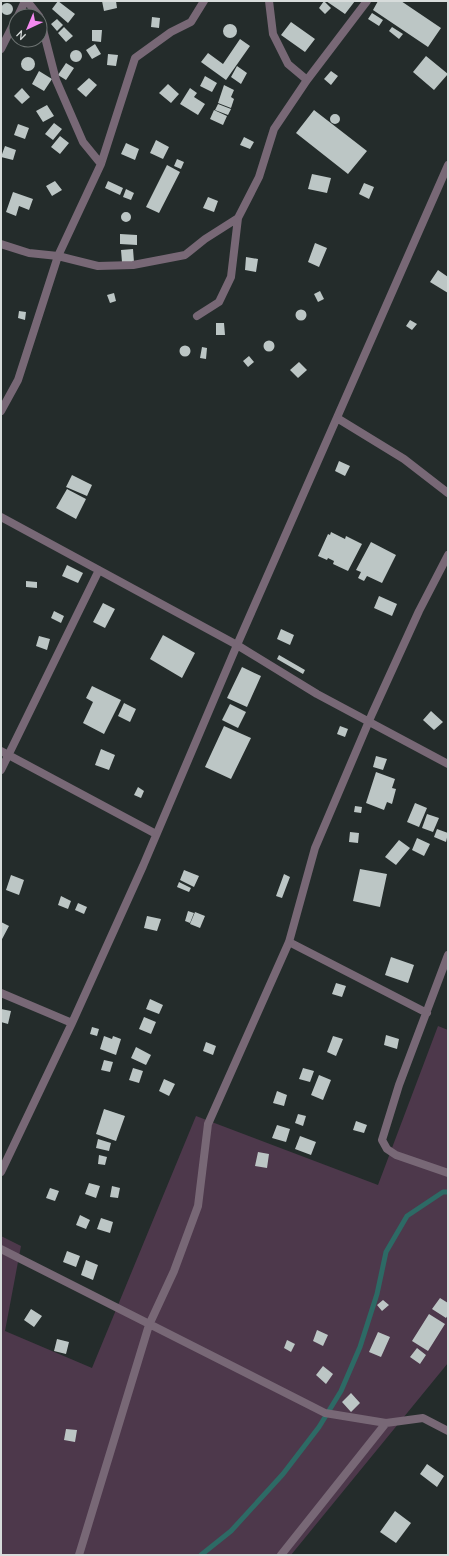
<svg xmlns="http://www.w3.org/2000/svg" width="449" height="1556" font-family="Mulish,sans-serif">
<rect width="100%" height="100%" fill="#242c2b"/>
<path fill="#4d384b" d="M438,1026L448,1030V1363L291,1555H1V1236L21,1246L5,1331L92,1368L196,1116L378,1185Z"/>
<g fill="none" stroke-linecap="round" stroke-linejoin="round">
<path stroke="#2d6a65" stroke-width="5" d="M201,1555L231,1531L283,1474L319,1427L341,1391L360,1347L377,1294L386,1252L407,1216L443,1192H448"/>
</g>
<path fill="#bcc6c5" d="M58,1L75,14L68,23L52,9Z
M102,1H116L117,8L104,11Z
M324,1L331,8L325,14L319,8Z
M326,1H355L345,14Z
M378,1H401L441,28L428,47L373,10Z
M1 9a6 6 0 1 1 12 0a6 6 0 1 1-12 0Z
M372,13L383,20L379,26L368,19Z
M152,17L160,18L159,28L151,27Z
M57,19L63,25L57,31L51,24Z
M291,22L315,39L305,52L281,35Z
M223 31a7 7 0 1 1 14 0a7 7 0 1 1-14 0Z
M64,27L73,36L66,42L58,33Z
M392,27L403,34L399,39L389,31Z
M92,30H102L101,42L92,41Z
M240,39L250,46L226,80L201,62L208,53L223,64Z
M95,44L101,54L92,59L86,50Z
M70 56a6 6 0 1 1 12 0a6 6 0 1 1-12 0Z
M108,54L118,55L116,66L107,65Z
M426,56L448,74L434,90L413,72Z
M21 64a7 7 0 1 1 14 0a7 7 0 1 1-14 0Z
M66,63L74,68L66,80L58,75Z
M237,66L247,73L241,84L231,77Z
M39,71L52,79L44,91L32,84Z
M331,71L338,76L331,85L324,79Z
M205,76L217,83L212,92L200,86Z
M89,78L97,85L86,97L77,89Z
M168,84L179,94L171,103L159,93Z
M224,85L234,90L231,97L234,99L231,108L218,103Z
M22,88L30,97L22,104L14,96Z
M190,88L197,93L194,97L205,104L198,115L180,104Z
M218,104L231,109L228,115L215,110Z
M47,105L54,116L43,122L36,111Z
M214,110L227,116L223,125L210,119Z
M314,110L367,151L348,174L296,133Z
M330 119a5 5 0 1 1 10 0a5 5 0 1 1-10 0Z
M54,123L62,129L53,140L45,134Z
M18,124L29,128L25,139L14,135Z
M60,136L69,143L60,154L51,147Z
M244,137L254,142L250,149L240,145Z
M156,140L169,147L163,159L150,153Z
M126,143L139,149L135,160L121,154Z
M5,146L16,150L13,160L1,157Z
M177,159L184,162L181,169L174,166Z
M167,165L180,172L159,213L146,207Z
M312,174L331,178L327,193L308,189Z
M55,181L62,190L52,196L46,186Z
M108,181L123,188L120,195L105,188Z
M364,183L374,187L369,199L359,194Z
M126,189L134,193L131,200L123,197Z
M13,192L33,199L29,210L19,206L16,216L6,212Z
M208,197L218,201L214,212L203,208Z
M121 217a5 5 0 1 1 10 0a5 5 0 1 1-10 0Z
M120,234L137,235V245L120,244Z
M315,243L327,248L319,267L308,262Z
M133,249L134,262H122L121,250Z
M246,257L258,259L256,272L245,270Z
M438,270L448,277V293L430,282Z
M320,291L324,299L318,302L314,294Z
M114,293L116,301L110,303L107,295Z
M295.5 315a5.5 5.5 0 1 1 11 0a5.5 5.5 0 1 1-11 0Z
M19,311L26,312L25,320L18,318Z
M410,320L417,324L412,330L406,326Z
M216,323H224L225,335H216Z
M263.5 346a5.5 5.5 0 1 1 11 0a5.5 5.5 0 1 1-11 0Z
M179.5 351a5.5 5.5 0 1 1 11 0a5.5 5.5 0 1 1-11 0Z
M202,347L207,348L206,359L200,358Z
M249,356L254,362L248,367L243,361Z
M299,362L307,370L298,378L290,370Z
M339,461L350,466L345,476L335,471Z
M72,475L92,485L87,496L66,487Z
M67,489L86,499L76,519L56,508Z
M331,532L345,539L346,536L362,544L348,571L333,564L334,561L328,558L327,560L318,556L328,534L330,535Z
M371,542L396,555L382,583L367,576L364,581L358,578L361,572L356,570Z
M67,565L83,573L78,583L62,576Z
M26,581L37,582V588L26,587Z
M379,596L397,604L392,616L374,608Z
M103,603L115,609L105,628L93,622Z
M54,611L64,616L61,623L51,618Z
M281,629L294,635L290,645L277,639Z
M163,635L195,653L182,678L150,659Z
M39,636L50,639L47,650L36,646Z
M279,655L305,670L303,674L277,659Z
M242,667L261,676L247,707L227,698Z
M92,686L121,700L104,734L83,723L93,702L86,698Z
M124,703L136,709L130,722L118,716Z
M230,704L246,712L238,728L222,720Z
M431,711L443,722L434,730L423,720Z
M224,726L251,738L231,779L205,767Z
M340,726L348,729L345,737L337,734Z
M101,749L115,755L109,770L95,765Z
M376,756L387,759L383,770L373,767Z
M376,772L395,779L392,788L396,789L392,804L387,802L384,810L366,803Z
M138,787L144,791L141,798L134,795Z
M415,803L427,808L419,827L407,822Z
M355,806L362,807L361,813L354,812Z
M427,814L439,818L433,832L422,828Z
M437,829L448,833L446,842L434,837Z
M350,832L359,833L358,843L349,842Z
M417,838L430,844L424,856L412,850Z
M399,840L410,848L396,865L385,857Z
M360,869L387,874L380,907L353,901Z
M184,870L199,876L194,887L180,880Z
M284,874L290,877L282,898L276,896Z
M11,875L24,880L19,895L6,890Z
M179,882L191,888L189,892L177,887Z
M61,896L71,901L68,909L58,905Z
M78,903L87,907L84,914L75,910Z
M188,911L194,913L190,923L185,921Z
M195,912L205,916L200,928L190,924Z
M147,916L161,919L157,931L144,928Z
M1,922L9,926L1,941Z
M391,957L414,965L408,983L385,975Z
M336,983L346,986L342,997L332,994Z
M150,999L163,1005L159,1014L146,1009Z
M1,1009L11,1011L8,1024L1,1022Z
M144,1017L156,1022L151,1034L139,1029Z
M92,1027L99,1029L97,1036L90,1034Z
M386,1035L399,1039L397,1049L384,1045Z
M104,1036L112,1039L113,1036L121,1039L116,1055L100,1049Z
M333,1036L343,1039L336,1056L327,1052Z
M206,1042L216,1046L213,1055L203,1051Z
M136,1047L151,1055L146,1065L131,1058Z
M104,1060L113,1062L110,1072L101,1070Z
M133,1068L143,1071L139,1083L129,1080Z
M303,1068L314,1071L310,1082L299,1079Z
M319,1075L331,1080L323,1100L311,1095Z
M164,1079L175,1084L169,1096L159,1091Z
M277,1091L287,1095L284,1106L273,1103Z
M104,1109L125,1116L116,1141L96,1134Z
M298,1114L306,1116L303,1126L295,1123Z
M356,1121L367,1125L364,1133L353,1130Z
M277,1125L290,1129L286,1142L272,1138Z
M300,1136L316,1142L311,1155L295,1149Z
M98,1139L111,1143L109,1151L96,1148Z
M258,1152L269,1154L267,1168L255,1166Z
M99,1155L107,1157L105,1165L98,1164Z
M89,1183L100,1186L96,1198L85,1194Z
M112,1186L120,1188L118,1198L110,1197Z
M50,1188L59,1191L55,1201L46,1198Z
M80,1215L90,1220L86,1229L76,1225Z
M101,1218L113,1222L110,1233L97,1229Z
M67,1251L80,1256L76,1267L63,1262Z
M86,1260L98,1265L93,1280L81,1275Z
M440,1298L448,1303V1315L446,1318L432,1309Z
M383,1300L389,1305L382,1311L377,1305Z
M31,1309L42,1316L34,1327L24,1320Z
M429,1314L445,1324L428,1351L412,1341Z
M317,1330L328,1335L323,1346L313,1341Z
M378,1332L390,1337L381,1357L369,1352Z
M57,1339L69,1342L66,1354L54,1351Z
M287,1340L295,1344L291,1352L284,1348Z
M417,1348L426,1355L420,1364L410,1357Z
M323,1366L333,1374L326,1384L316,1375Z
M351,1393L360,1403L351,1412L342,1402Z
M66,1429L77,1430L75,1442L64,1440Z
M427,1464L444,1476L437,1487L420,1474Z
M395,1511L411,1523L396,1543L380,1532Z"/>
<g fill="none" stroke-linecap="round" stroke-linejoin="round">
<path stroke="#786876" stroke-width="8" d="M27,1L39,16
M269,1L273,34L288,64L307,80
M18,16L25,1
M1,49L16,19
M101,164L135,58L171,32L191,22L204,1
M1,244L29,253L58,256L98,266L133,265L185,255L205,239L238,218
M197,316L219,302L231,277L238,218L259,177L274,129L307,80L367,1
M1,411L18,380L58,256L101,164L83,142L56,80L40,18
M337,418L404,459L448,493
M1,517L237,645L317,694L448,764
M1,751L156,834
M1,770L99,570
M289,942L427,1013
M448,955L399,1085L382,1140L387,1149L396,1155L448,1173
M1,993L72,1023
M1,1172L72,1023L143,866L237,645L448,165
M1,1249L325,1413L386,1423
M79,1555L149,1325L174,1271L198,1206L208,1124L289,942L315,848L372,714L419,611L448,555
M281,1555L386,1423L423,1418L448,1431"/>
</g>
<rect width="449" height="1556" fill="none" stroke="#d7dcdb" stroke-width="4"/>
<g transform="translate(28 28) rotate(224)"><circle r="19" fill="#242c2b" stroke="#6c7271"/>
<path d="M0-3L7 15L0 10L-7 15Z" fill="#f489f0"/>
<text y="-6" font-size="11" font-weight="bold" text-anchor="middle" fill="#d7dcdb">N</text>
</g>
</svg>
